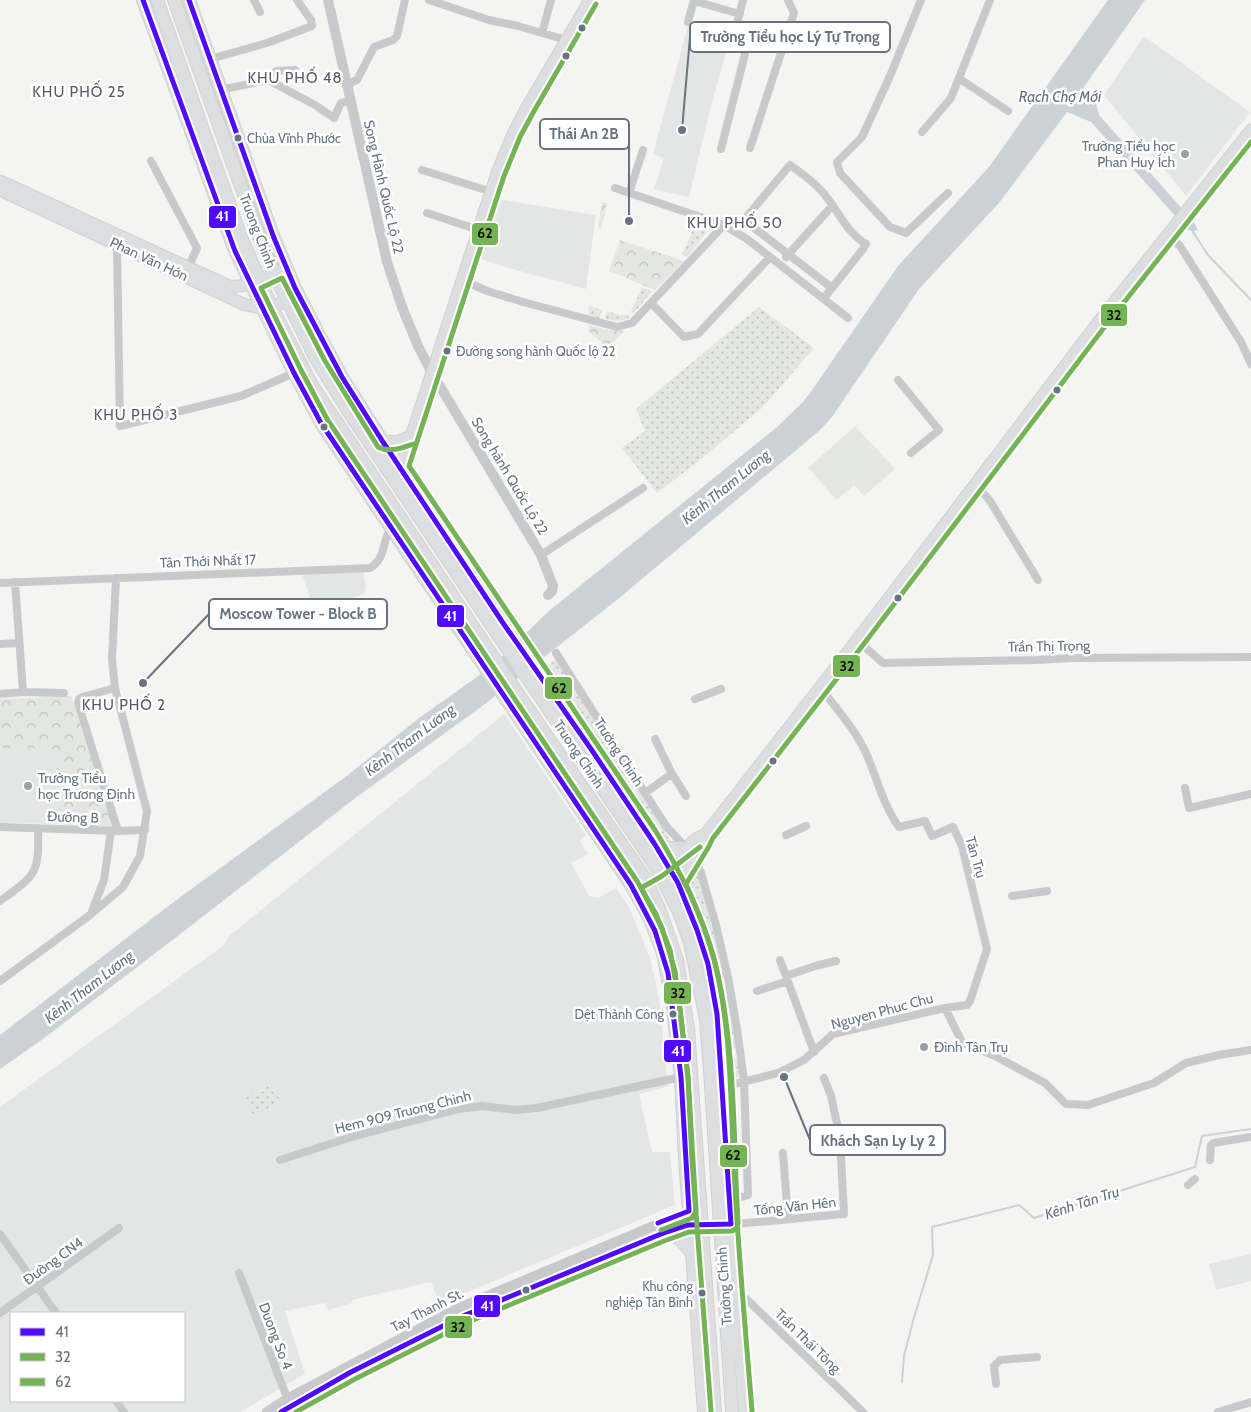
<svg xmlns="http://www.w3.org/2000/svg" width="1251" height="1412" font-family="Cabin,sans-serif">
<defs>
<pattern id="grass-dots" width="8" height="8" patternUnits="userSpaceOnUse" patternTransform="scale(1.25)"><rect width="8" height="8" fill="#e4e6e1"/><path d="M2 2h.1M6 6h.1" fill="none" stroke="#bdbfbc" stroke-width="1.8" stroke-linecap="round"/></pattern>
<pattern id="park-crowns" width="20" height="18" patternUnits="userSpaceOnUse" patternTransform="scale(1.25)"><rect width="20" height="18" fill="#e4e6e1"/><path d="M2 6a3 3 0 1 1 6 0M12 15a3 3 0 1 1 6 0" fill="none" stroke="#bdbfbc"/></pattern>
</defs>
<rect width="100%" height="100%" fill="#f4f4f3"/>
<path fill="#e4e5e5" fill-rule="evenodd" d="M688,26L729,42L711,106L689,197L654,189L664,158L653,154Z
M1144,36L1250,112L1186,196L1104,95Z
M496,199L596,215L586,289L505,267L475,257Z
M363,570L366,587L364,594L314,610L301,571Z
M504,714L586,835L580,841L588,854L571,863L589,896L598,898L616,888L629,907L650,958L659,998L668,1086L639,1094L652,1152H670L675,1205L439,1304L431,1282L352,1300V1303L328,1310L324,1303L285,1311L305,1374L240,1412H0V1107L223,946L229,936ZM11,1313H184V1401H11Z
M0,748L57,749L56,824L0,823Z
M1251,1254V1281L1216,1290L1209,1264Z"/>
<path fill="url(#grass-dots)" d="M696,223L710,228L687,257L682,255Z
M642,288L652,291L634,313L631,311Z
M589,306L603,310L599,318L588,315Z
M759,307L814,348L763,407L700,460L657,493L622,448L645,431L636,409Z
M607,311L620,315H628L630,317C622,322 614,321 605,319Z
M556,660L670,840L667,844L656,840L543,668Z
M695,864L700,879L723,970L737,1045L735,1049L727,1048L724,1043L696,913C691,897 685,879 695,864Z
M728,1057L738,1059L740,1074L737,1077L730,1076L726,1059Z
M268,1083L280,1100L279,1103L256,1115L253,1114L244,1099Z"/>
<path fill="url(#park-crowns)" d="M602,202L607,203L601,229L598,228Z
M620,240L684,261L655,290L609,271Z
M589,325L607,330L624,331L612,343L605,345L588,331Z
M71,696L114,828L56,824L57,749L0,748V699Z"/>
<path fill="#e4e6e1" d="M855,426L895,469L864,496L854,485L837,500L808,468Z
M238,1396L242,1406L229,1412H218L216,1406Z"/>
<path fill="#cbd2d5" d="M1108,0H1145L1077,97L1096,104L1099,115L1193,221L1197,228V230L1193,232L1187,229L1091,122L1067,112L999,203L919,289L832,417L819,431L618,599L485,704L354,799L179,935L43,1039L0,1069V1035L175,901L348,775L419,718L491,667L550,610L777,427L803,402L810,393L898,266L989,167Z"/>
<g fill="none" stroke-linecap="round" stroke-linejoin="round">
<path stroke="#cbd2d5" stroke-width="2" d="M1193,232L1208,255L1251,300
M902,1382L904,1356L913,1321L933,1255L932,1227L1019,1205L1034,1218L1195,1167L1202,1136L1251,1129"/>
<g stroke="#d0d0d1" stroke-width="13">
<path id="secondary" d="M0,181L229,286C248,288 266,278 282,270
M0,190L243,304C268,311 272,308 295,297
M399,474L497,173L513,134L527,107L590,0
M667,864L696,839L706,834
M678,883L702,844L706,834L857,640L1100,320L1251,130"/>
</g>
<g stroke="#d1d1d2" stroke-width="14">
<path id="primary" d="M143,0L235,251L294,373L321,423L391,528L631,885L649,917L663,953L672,1001L681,1077L685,1160L704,1412
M157,0L241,237L272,308L313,387L522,700L645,878L660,911L677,960L688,1029L715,1412
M174,0L259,237L274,274L315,357L349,412L494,629L658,870L679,912L690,943L706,1019L711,1085L732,1412
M189,0L274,238L295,288L317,331L342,377L383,442L503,623L591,749L654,843L678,883L697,930L708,964L719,1035L723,1087L727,1183L745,1412
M383,442H398L410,437
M653,842L669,848H686
M661,1234C677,1234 683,1241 692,1254"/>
</g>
<path stroke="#c8c9ca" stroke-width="8" d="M254,0L260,12
M429,0L489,20L518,26L566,40
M921,0L890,76L862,137L837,162L840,173L890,227L906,233L948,193
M694,1L740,14
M688,22L694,0
M542,33L551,0
M733,38L743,0
M210,59L267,43L312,26L311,20L297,0
M960,79L1008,111
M268,80L315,105L334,118L341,103L350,101
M346,85L357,80L374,47L393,40L397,36L405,0
M220,90L268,80L276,71L295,70
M922,132L951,98L990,0
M750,148L794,13L788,0
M721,149L748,42
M151,161L197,248L188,268
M422,170L492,192
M615,188L724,225L747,239L848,318
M629,193L643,150
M427,213L479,230
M1167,234L1180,246L1241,342L1251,364
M117,245L120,426L241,396L294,373
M786,257L832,206
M462,280L487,291L523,302L617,327L632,323L724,225
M824,298L863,249L866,244C848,233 840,215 828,199C818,185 804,175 790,165L744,220L832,288
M651,303L684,337L698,334L770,257
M898,380L939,430L911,453
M975,483L990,501L1038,580
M541,555L643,488
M15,582L23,692
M0,583L370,568C387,557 381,543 391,528
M857,640L883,663L1036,660L1073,658L1251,657
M0,644L19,643
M556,653L666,826L686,848
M115,688L82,697L79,699L78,703L118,831
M0,694L23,692L64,693
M695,699L721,689
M671,772L686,796
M1185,788L1189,808L1251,794
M645,793L670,775L671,772L655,739
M0,827L118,831L145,830
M786,835L806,826
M693,856L701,873L716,925L729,982L738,1036L744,1081L748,1195L729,1201
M1012,896L1047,891
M0,901C37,874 39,874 38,828
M92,911L104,880L111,831
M780,960L814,1052
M786,976L815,966L836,961
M0,981L90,915L123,887L140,856L147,811L115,688L112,659L116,578
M757,991L788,981
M945,1008L962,1042L995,1056L1045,1083L1066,1104L1088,1105L1154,1083L1186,1063L1219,1055L1251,1050
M723,1087L778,1073L804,1060L833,1034L945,1008L967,1005L970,1001L987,949L962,846L953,827L932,836L925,821L899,827C883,805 877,778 866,753C855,729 836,708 820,687
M783,1153L788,1218
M280,1160L355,1136L459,1109L482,1106L516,1110L537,1108L681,1077
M1210,1160L1211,1145L1213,1143L1251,1137
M1188,1185L1195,1179
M731,1224C769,1222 806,1217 844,1214L840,1138L831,1096L824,1078
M0,1234L56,1313
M239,1273L289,1403
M735,1288L863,1412
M0,1313L119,1228
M996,1384L994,1366L1000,1360L1037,1357
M116,1401L124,1412
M1218,1412L1251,1402"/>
<path stroke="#c8c9ca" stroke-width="10" d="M328,0L387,262L402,307L418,346L432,373L541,555L553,586L552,591L548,595
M267,1412L287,1399L459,1308L689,1211
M281,1412L351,1372L463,1316L661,1234L690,1225"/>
<use href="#secondary" stroke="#dddedf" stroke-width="11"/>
<use href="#primary" stroke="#dddedf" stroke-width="12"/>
<g stroke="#fff" stroke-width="9">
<path id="bus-1" d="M143,0L235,251L294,373L321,423L631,885L655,931L668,973L681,1077L689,1211L658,1223
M189,0L274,238L295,288L342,377L383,442L503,623L591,749L654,843L678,883L697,930L708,964L717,1014L731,1224L688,1225L661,1234L463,1316L351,1372L281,1412"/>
</g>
<g stroke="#fff" stroke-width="9">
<path id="bus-2" d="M661,1230L692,1218L696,1211L688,1077L675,971L662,928L641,888L662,876L700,847
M296,1412L355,1379L466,1323L664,1241L689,1232L732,1231L737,1228L738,1223C733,1137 736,1047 715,962C708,935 697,909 686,884L708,848L713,838L863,645L1106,325L1251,142"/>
</g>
<g stroke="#fff" stroke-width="9">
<path id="bus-3" d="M596,4L534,111L520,137L504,176L409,466L655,830C680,871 702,913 714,960C733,1034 730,1110 735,1186C739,1261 746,1336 752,1411
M413,444C402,448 389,453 378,447L325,361L282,278L261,288L301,370L327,419L637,881L656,914L670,950L679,1000L688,1077L692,1160L711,1411"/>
</g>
<use href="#bus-1" stroke="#4f0aff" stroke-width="5"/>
<use href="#bus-2" stroke="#74b455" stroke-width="5"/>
<use href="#bus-3" stroke="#74b455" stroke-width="5"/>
</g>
<g fill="#667380" stroke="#fff" stroke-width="2">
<circle cx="582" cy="28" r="4.5"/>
<circle cx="566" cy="56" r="4.5"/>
<circle cx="238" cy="138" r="4.5"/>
<circle cx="447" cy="351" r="4.5"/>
<circle cx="1057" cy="390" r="4.5"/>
<circle cx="324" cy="427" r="4.5"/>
<circle cx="898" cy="598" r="4.5"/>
<circle cx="773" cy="761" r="4.5"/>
<circle cx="673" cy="1014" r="4.5"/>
<circle cx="526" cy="1290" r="4.5"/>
<circle cx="702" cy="1293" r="4.5"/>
</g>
<g fill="#98a0a8" stroke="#fff" stroke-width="2">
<circle cx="1185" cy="154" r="5"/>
<circle cx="28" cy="786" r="5"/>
<circle cx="924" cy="1047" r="5"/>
</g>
<g text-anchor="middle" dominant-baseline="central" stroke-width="5" stroke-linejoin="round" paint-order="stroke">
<g font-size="13" fill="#667380" stroke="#fff" text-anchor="start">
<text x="247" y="138">Chùa Vĩnh Phước</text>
<text x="456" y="351">Đường song hành Quốc lộ 22</text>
<text x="664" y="1014" text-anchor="end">Dệt Thành Công</text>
<text x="693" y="1286" text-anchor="end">Khu công<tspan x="693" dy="16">nghiệp Tân Bình</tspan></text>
</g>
<g font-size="14" fill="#667380" stroke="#fff" text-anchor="start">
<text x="1175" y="146" text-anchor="end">Trường Tiểu học<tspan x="1175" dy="16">Phan Huy Ích</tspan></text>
<text x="38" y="778">Trường Tiểu<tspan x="38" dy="16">học Trương Định</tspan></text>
<text x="934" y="1047">Đình Tân Trụ</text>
</g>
<g font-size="14" fill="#667380" stroke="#fff">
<text transform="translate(384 187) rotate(77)">Song Hành Quốc Lộ 22</text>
<text transform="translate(258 231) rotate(69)">Truong Chinh</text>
<text transform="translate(149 259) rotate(25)">Phan Văn Hớn</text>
<text transform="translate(510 476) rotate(59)">Song hành Quốc Lộ 22</text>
<text transform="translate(208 561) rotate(-2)">Tân Thới Nhất 17</text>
<text transform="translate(1049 646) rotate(-1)">Trần Thị Trọng</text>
<text transform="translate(619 752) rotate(57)">Trường Chinh</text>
<text transform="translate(579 754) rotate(56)">Truong Chinh</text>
<text transform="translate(73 817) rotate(2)">Đường B</text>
<text transform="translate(976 857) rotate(74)">Tân Trụ</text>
<text transform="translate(882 1011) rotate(-15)">Nguyen Phuc Chu</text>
<text transform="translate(403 1112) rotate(-14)">Hem 909 Truong Chinh</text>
<text transform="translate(795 1206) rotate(-6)">Tống Văn Hên</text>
<text transform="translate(53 1261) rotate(-36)">Đường CN4</text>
<text transform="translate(724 1286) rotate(-94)">Trường Chinh</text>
<text transform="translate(427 1310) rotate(-27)">Tay Thanh St.</text>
<text transform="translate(276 1336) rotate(69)">Duong So 4</text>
<text transform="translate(808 1341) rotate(44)">Trần Thái Tông</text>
</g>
<g font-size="15" letter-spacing="1" fill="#545c66" stroke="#fff">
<text x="295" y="78">KHU PHỐ 48</text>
<text x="79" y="92">KHU PHỐ 25</text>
<text x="735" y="223">KHU PHỐ 50</text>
<text x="136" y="415">KHU PHỐ 3</text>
<text x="124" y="705">KHU PHỐ 2</text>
</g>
<g font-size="15" font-style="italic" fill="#63737d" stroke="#fff">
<text x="1060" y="97">Rạch Chợ Mới</text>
<text transform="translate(726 487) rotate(-39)">Kênh Tham Lương</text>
<text transform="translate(410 740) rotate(-37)">Kênh Tham Lương</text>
<text transform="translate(89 987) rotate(-38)">Kênh Tham Lương</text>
<text transform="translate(1082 1203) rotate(-18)">Kênh Tân Trụ</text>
</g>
</g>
<path fill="none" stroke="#667380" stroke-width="2" d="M682 130L690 37M629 221L629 134M143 683L209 614M784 1077L810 1140"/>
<g fill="#667380" stroke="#fff" stroke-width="2">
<circle cx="682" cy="130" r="5"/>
<circle cx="629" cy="221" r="5"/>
<circle cx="143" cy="683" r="5"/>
<circle cx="784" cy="1077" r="5"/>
</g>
<g fill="#fff" stroke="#667380" stroke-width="2">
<rect x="690" y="22" width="200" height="30" rx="5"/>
<rect x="540" y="119" width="89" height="30" rx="5"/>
<rect x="209" y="599" width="178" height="30" rx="5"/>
<rect x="810" y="1125" width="135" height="30" rx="5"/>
</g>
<g font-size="15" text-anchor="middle" font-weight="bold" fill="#667380">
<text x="790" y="42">Trường Tiểu học Lý Tự Trọng</text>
<text x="584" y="139">Thái An 2B</text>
<text x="298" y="619">Moscow Tower - Block B</text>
<text x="878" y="1146">Khách Sạn Ly Ly 2</text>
</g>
<g stroke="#fff" stroke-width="2">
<rect x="208" y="205" width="29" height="24" rx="5" fill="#4f0aff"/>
<rect x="471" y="222" width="28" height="24" rx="5" fill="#74b455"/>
<rect x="1100" y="303" width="28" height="24" rx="5" fill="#74b455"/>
<rect x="436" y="604" width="29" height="24" rx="5" fill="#4f0aff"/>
<rect x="832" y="654" width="29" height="24" rx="5" fill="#74b455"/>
<rect x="544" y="676" width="29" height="24" rx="5" fill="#74b455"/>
<rect x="663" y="981" width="29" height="24" rx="5" fill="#74b455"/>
<rect x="663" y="1039" width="29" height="24" rx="5" fill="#4f0aff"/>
<rect x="719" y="1144" width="29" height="24" rx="5" fill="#74b455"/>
<rect x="473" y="1294" width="28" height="24" rx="5" fill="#4f0aff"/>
<rect x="444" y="1315" width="29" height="24" rx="5" fill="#74b455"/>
</g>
<g font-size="14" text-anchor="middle" font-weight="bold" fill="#fff">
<text x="222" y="221">41</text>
<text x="450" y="621">41</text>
<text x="678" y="1056">41</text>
<text x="487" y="1311">41</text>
</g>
<g font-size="14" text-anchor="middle" font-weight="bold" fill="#111">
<text x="485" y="238">62</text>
<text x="1114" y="320">32</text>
<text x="847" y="671">32</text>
<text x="559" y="693">62</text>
<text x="678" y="998">32</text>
<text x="733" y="1160">62</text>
<text x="458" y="1332">32</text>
</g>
<rect x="10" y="1312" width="175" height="90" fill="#ffffff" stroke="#c2c7cc"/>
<rect x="20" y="1328" width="25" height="8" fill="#4f0aff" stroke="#c2c7cc"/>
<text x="55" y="1337" font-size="15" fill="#667380">41</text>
<rect x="20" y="1353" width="25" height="8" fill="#74b455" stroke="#c2c7cc"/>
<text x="55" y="1362" font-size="15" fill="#667380">32</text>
<rect x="20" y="1378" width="25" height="8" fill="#74b455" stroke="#c2c7cc"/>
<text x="55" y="1387" font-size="15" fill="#667380">62</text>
</svg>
